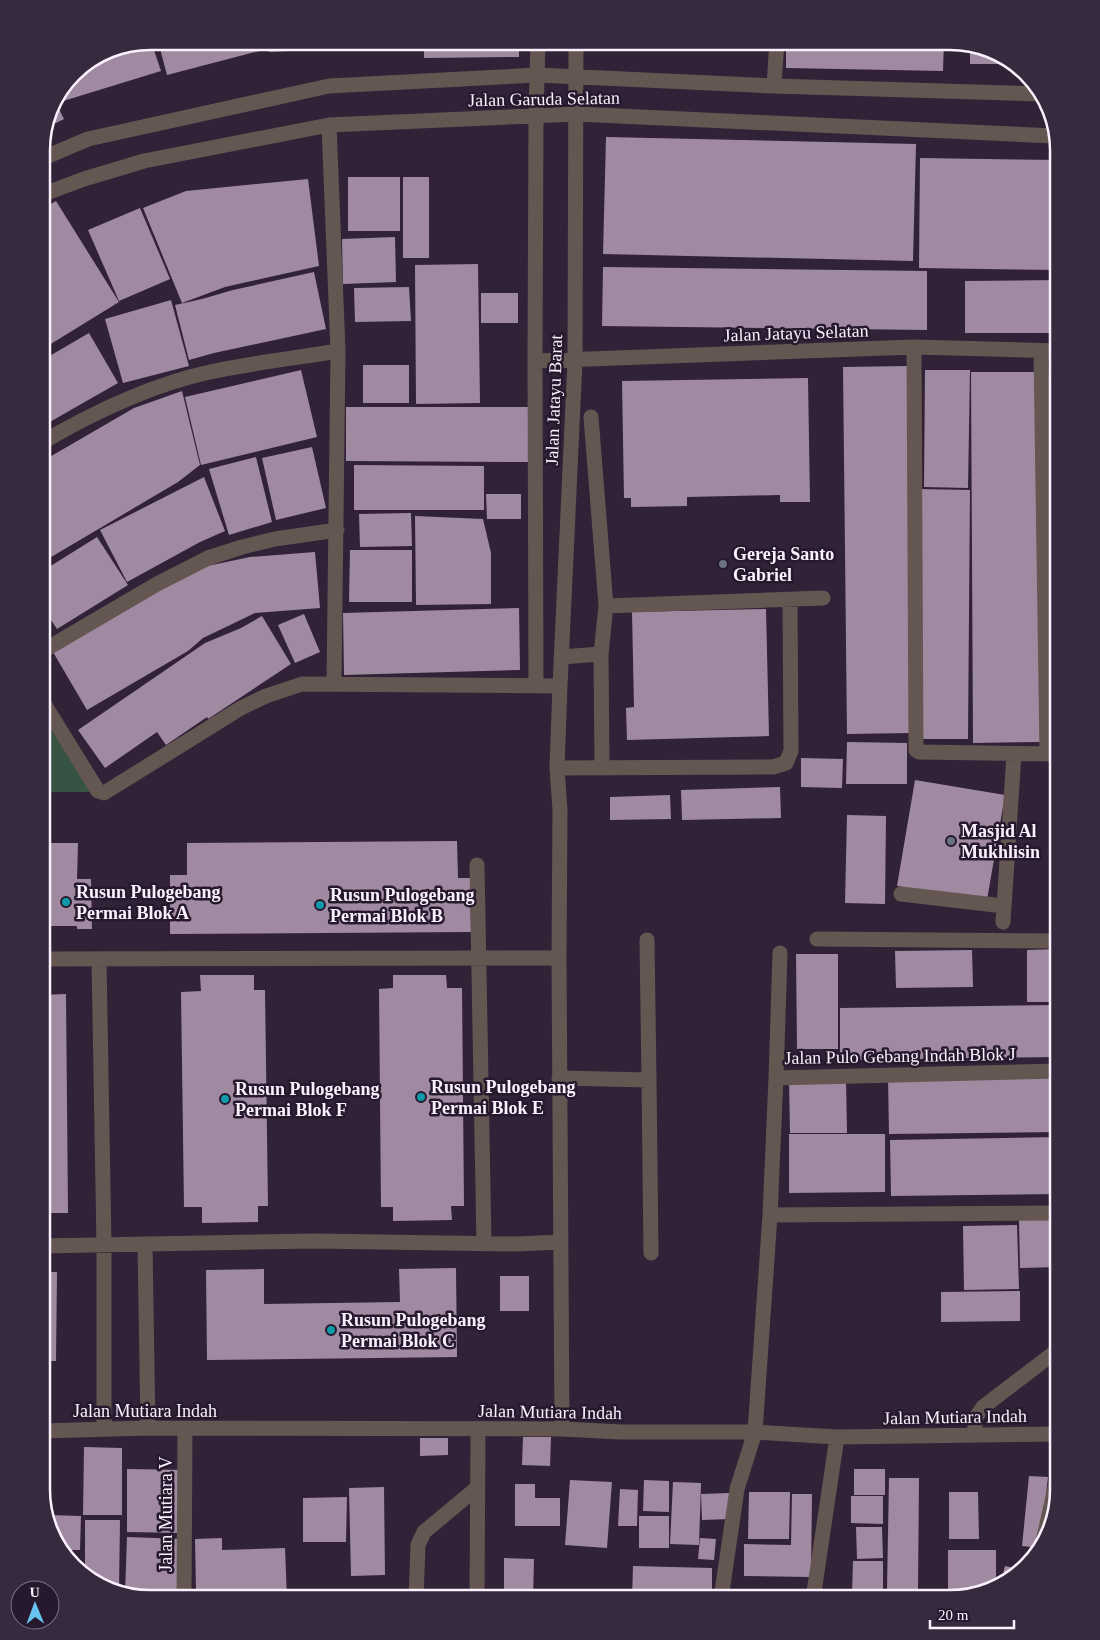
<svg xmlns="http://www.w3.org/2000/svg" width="1100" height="1640" font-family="Georgia,serif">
<rect width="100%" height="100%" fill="#312237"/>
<path fill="#365344" d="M41,716L94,792H41Z"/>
<path fill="#a08aa2" d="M150,41H151L161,71L60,102L58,95L73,73L109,49Z
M158,41H265L267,49L167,75Z
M269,41H309V50L269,52Z
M424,41H519V57L424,58Z
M629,41H683V47L629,43Z
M692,41H765V46H692Z
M786,41H944L943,71L786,68Z
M970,46L1010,59L1015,64H970Z
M54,99L64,119L46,128L52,102Z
M606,137L916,144L913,261L603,254Z
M920,158L1059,160V270L919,268Z
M348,177H400V231H348Z
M403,177H429V258H403Z
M308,179L319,266L225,287L182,303L143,208L186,191Z
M56,201L119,302L41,350V210Z
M140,208L170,279L119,301L88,230Z
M395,237L396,282L343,284L342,239Z
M478,264L480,403L416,404L415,265Z
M603,267L927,271V330L602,326Z
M314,272L326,329L214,353L189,360L175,305L202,299L233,290Z
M1059,280V333H965V281Z
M409,287L411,321L355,322L354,288Z
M481,293H518V323H481Z
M171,300L189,366L123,383L105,319Z
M89,333L118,383L41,427V361Z
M363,365H409V403H363Z
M907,366L912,733L847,734L843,367Z
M301,370L317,437L201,465L185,397Z
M925,370H970L968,488L924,487Z
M971,372H1036L1040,742L973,743Z
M1045,375H1059V442H1044Z
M808,378L810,502H780V495L687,497V506L631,507V498H624L622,381Z
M182,391L200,465L178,482L41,563V462L134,408Z
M346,407H529V462L346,461Z
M1049,446H1059V681H1050Z
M312,447L326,508L276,520L262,458Z
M256,457L272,522L229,535L209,469Z
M354,465L484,466V510H354Z
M204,477L225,531L200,542L127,582L100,530Z
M918,489L970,490L968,739H916Z
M486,494H521V519H487Z
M411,513L412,546L360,547L359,514Z
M415,516L483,519L491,553V604L416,605Z
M97,537L128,585L57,629L41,605V572Z
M350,550H412V602H349Z
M315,552L320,608L255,613L203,638L188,651L87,710L53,652L155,593L207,566L250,557Z
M519,608L520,670L344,675L343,613Z
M766,609L769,736L627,740L626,708L634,707L632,612Z
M304,614L320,652L295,663L278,625Z
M262,616L291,664L208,719L207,717L166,745L157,732L105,768L78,730L205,643L241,628Z
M1050,685H1059V743H1050Z
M847,742L907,743V784H846Z
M801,758L843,759L842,788L801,787Z
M915,780L1005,795L987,900L897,886Z
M780,787L781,818L682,820L681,790Z
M670,795L671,819L610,820V797Z
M847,815L886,816L885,904L845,903Z
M457,841L458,878H470L471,932L170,934V875H187V843Z
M41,843H78L77,879H91L92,929H77V926H41Z
M1059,949V1002H1027V950Z
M972,950L973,987L896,988L895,951Z
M796,954H838V1049H797Z
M200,975H254V990H265L268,1206H258V1222L202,1223V1207H184L181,992L201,991Z
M393,975H446L447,988H462L464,1206H451L452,1220L393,1221V1207H381L379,989L393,988Z
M66,994L68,1213H41V995Z
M1059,1005V1057L840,1060V1008Z
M1059,1073V1132L889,1134L888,1076Z
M789,1079H846L847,1133H790Z
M789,1134H885V1192L789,1193Z
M1059,1137V1194L891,1196L890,1140Z
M1019,1220H1059V1267L1020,1268Z
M1017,1225L1019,1289L964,1290L963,1226Z
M456,1268L457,1357L207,1360L206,1270L264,1269V1304L400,1302L399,1269Z
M41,1272H57L56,1361H41Z
M500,1276H529V1311H500Z
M1020,1291V1321L941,1322V1292Z
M523,1437H551L550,1466L522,1465Z
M420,1438H448V1455L420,1456Z
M84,1447L122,1448V1515H83Z
M127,1469L183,1470L182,1533L127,1532Z
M854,1469H885V1495H854Z
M1029,1476L1048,1477L1040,1548L1022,1546Z
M889,1478H919L918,1590H887Z
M570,1480L612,1482L607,1548L565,1545Z
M644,1480L669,1481V1512L643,1511Z
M673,1482L701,1483L699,1545L670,1544Z
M515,1484H535V1498H560V1526H515Z
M384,1487L385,1575L351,1576L349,1488Z
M620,1489L638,1490L637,1526H618Z
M749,1492H790L789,1539H748Z
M949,1492H978L979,1539H949Z
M730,1493V1519L702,1520L701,1494Z
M792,1494H812L811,1577L744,1576V1544L791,1545Z
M851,1496H883V1524L851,1523Z
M347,1497L346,1542H303V1498Z
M48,1515L81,1516L80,1550H62L56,1544Z
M639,1516H669V1548H639Z
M85,1520H120L119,1591L95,1584L85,1573Z
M856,1527H882L883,1558L857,1559Z
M127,1537L182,1539L180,1599H143L125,1593Z
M222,1538V1550L285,1548L287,1599H192L191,1591H196L195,1539Z
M700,1538L716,1539L714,1560L698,1559Z
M948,1550H996V1586L948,1599Z
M504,1558L534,1559L533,1599H504Z
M853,1561H883V1593H852Z
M633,1566L712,1568V1599H632Z
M1005,1566L1019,1569L1004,1584L1000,1585Z"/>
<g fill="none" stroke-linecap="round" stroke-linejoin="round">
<path stroke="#645752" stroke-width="15" d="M774,86L777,41
M329,125L338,351L334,684
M41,159L88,139L329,86L537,75L774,86L1042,94
M41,195L84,179L144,161L329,125L576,114L1055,136
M914,347L916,750L919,752L1059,754
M1041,352L1047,754
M535,361L914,347L1059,351
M591,417L606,606
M41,443C94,412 150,385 210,372C252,363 295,358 338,351
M41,652L157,584L208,558L242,547L275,539L337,530
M601,654L602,767
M561,657L601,654L606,606L823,598
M536,685L535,361L536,116L538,41
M41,699L98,791L104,793L241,708L266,696L302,684L560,686
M557,768L773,767L786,763L791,751L790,600
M477,865L484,1244
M901,894L1004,906
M1003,922L1014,754
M817,939L1059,941
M780,953L776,1078L1059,1071
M41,959L559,958
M99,959L104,1245V1429
M559,1078L649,1080L647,940
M649,1080L651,1253
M770,1215L1059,1213
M145,1244L148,1428
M41,1246L315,1241L517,1244L561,1242
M562,1429L559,958L560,810L557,768L560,686L575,361L576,41
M41,1431L148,1428L562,1429L621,1432H755L837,1437L1059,1434
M974,1435L976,1417L983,1407L1059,1349
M1042,1546L1059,1470
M184,1599L185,1429
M416,1599L418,1545L424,1532L478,1487
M477,1599L478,1429
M721,1599L737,1489L755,1432L770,1215L776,1078
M813,1599L837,1437"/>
</g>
<g fill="#6b7280" stroke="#27192d" stroke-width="2">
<circle cx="723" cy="564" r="5"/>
<circle cx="951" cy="841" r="5"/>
</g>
<g fill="#0f9aa8" stroke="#27192d" stroke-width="2">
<circle cx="66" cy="902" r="5"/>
<circle cx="320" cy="905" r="5"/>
<circle cx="421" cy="1097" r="5"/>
<circle cx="225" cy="1099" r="5"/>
<circle cx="331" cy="1330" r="5"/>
</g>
<g text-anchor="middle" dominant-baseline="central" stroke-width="5" stroke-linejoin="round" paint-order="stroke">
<g font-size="18" fill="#faf1ff" stroke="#27192d">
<text transform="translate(544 99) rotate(-1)">Jalan Garuda Selatan</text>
<text transform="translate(796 333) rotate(-2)">Jalan Jatayu Selatan</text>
<text transform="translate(554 400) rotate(-88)">Jalan Jatayu Barat</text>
<text transform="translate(900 1056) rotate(-1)">Jalan Pulo Gebang Indah Blok J</text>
<text x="145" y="1411">Jalan Mutiara Indah</text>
<text transform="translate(550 1412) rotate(1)">Jalan Mutiara Indah</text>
<text transform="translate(955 1417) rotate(-1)">Jalan Mutiara Indah</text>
<text transform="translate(166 1514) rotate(-90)">Jalan Mutiara V</text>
</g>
<g font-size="18" font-weight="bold" fill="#faf1ff" stroke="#27192d" text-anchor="start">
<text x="733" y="554">Gereja Santo<tspan x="733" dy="21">Gabriel</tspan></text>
<text x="961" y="831">Masjid Al<tspan x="961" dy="21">Mukhlisin</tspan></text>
<text x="76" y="892">Rusun Pulogebang<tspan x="76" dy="21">Permai Blok A</tspan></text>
<text x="330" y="895">Rusun Pulogebang<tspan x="330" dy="21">Permai Blok B</tspan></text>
<text x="431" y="1087">Rusun Pulogebang<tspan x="431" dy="21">Permai Blok E</tspan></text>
<text x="235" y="1089">Rusun Pulogebang<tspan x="235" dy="21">Permai Blok F</tspan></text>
<text x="341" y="1320">Rusun Pulogebang<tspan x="341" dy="21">Permai Blok C</tspan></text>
</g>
</g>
<path d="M0 0H1100V1640H0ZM150 50H950A100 100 0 0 1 1050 150V1490A100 100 0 0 1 950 1590H150A100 100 0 0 1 50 1490V150A100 100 0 0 1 150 50Z" fill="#382a3e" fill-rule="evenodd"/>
<path fill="none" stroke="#faf1ff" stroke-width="2.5" d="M150 50H950A100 100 0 0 1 1050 150V1490A100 100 0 0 1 950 1590H150A100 100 0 0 1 50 1490V150A100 100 0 0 1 150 50Z"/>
<g transform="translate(35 1605) rotate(359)"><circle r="24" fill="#27192d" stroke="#7b6f81"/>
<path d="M0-4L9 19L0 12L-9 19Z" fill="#69c3f1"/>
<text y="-8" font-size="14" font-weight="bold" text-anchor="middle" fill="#faf1ff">U</text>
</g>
<path d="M930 1620v8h84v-8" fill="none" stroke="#faf1ff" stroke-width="2.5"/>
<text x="938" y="1620" font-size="15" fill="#faf1ff" stroke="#27192d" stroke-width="4" paint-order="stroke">20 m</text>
</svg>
